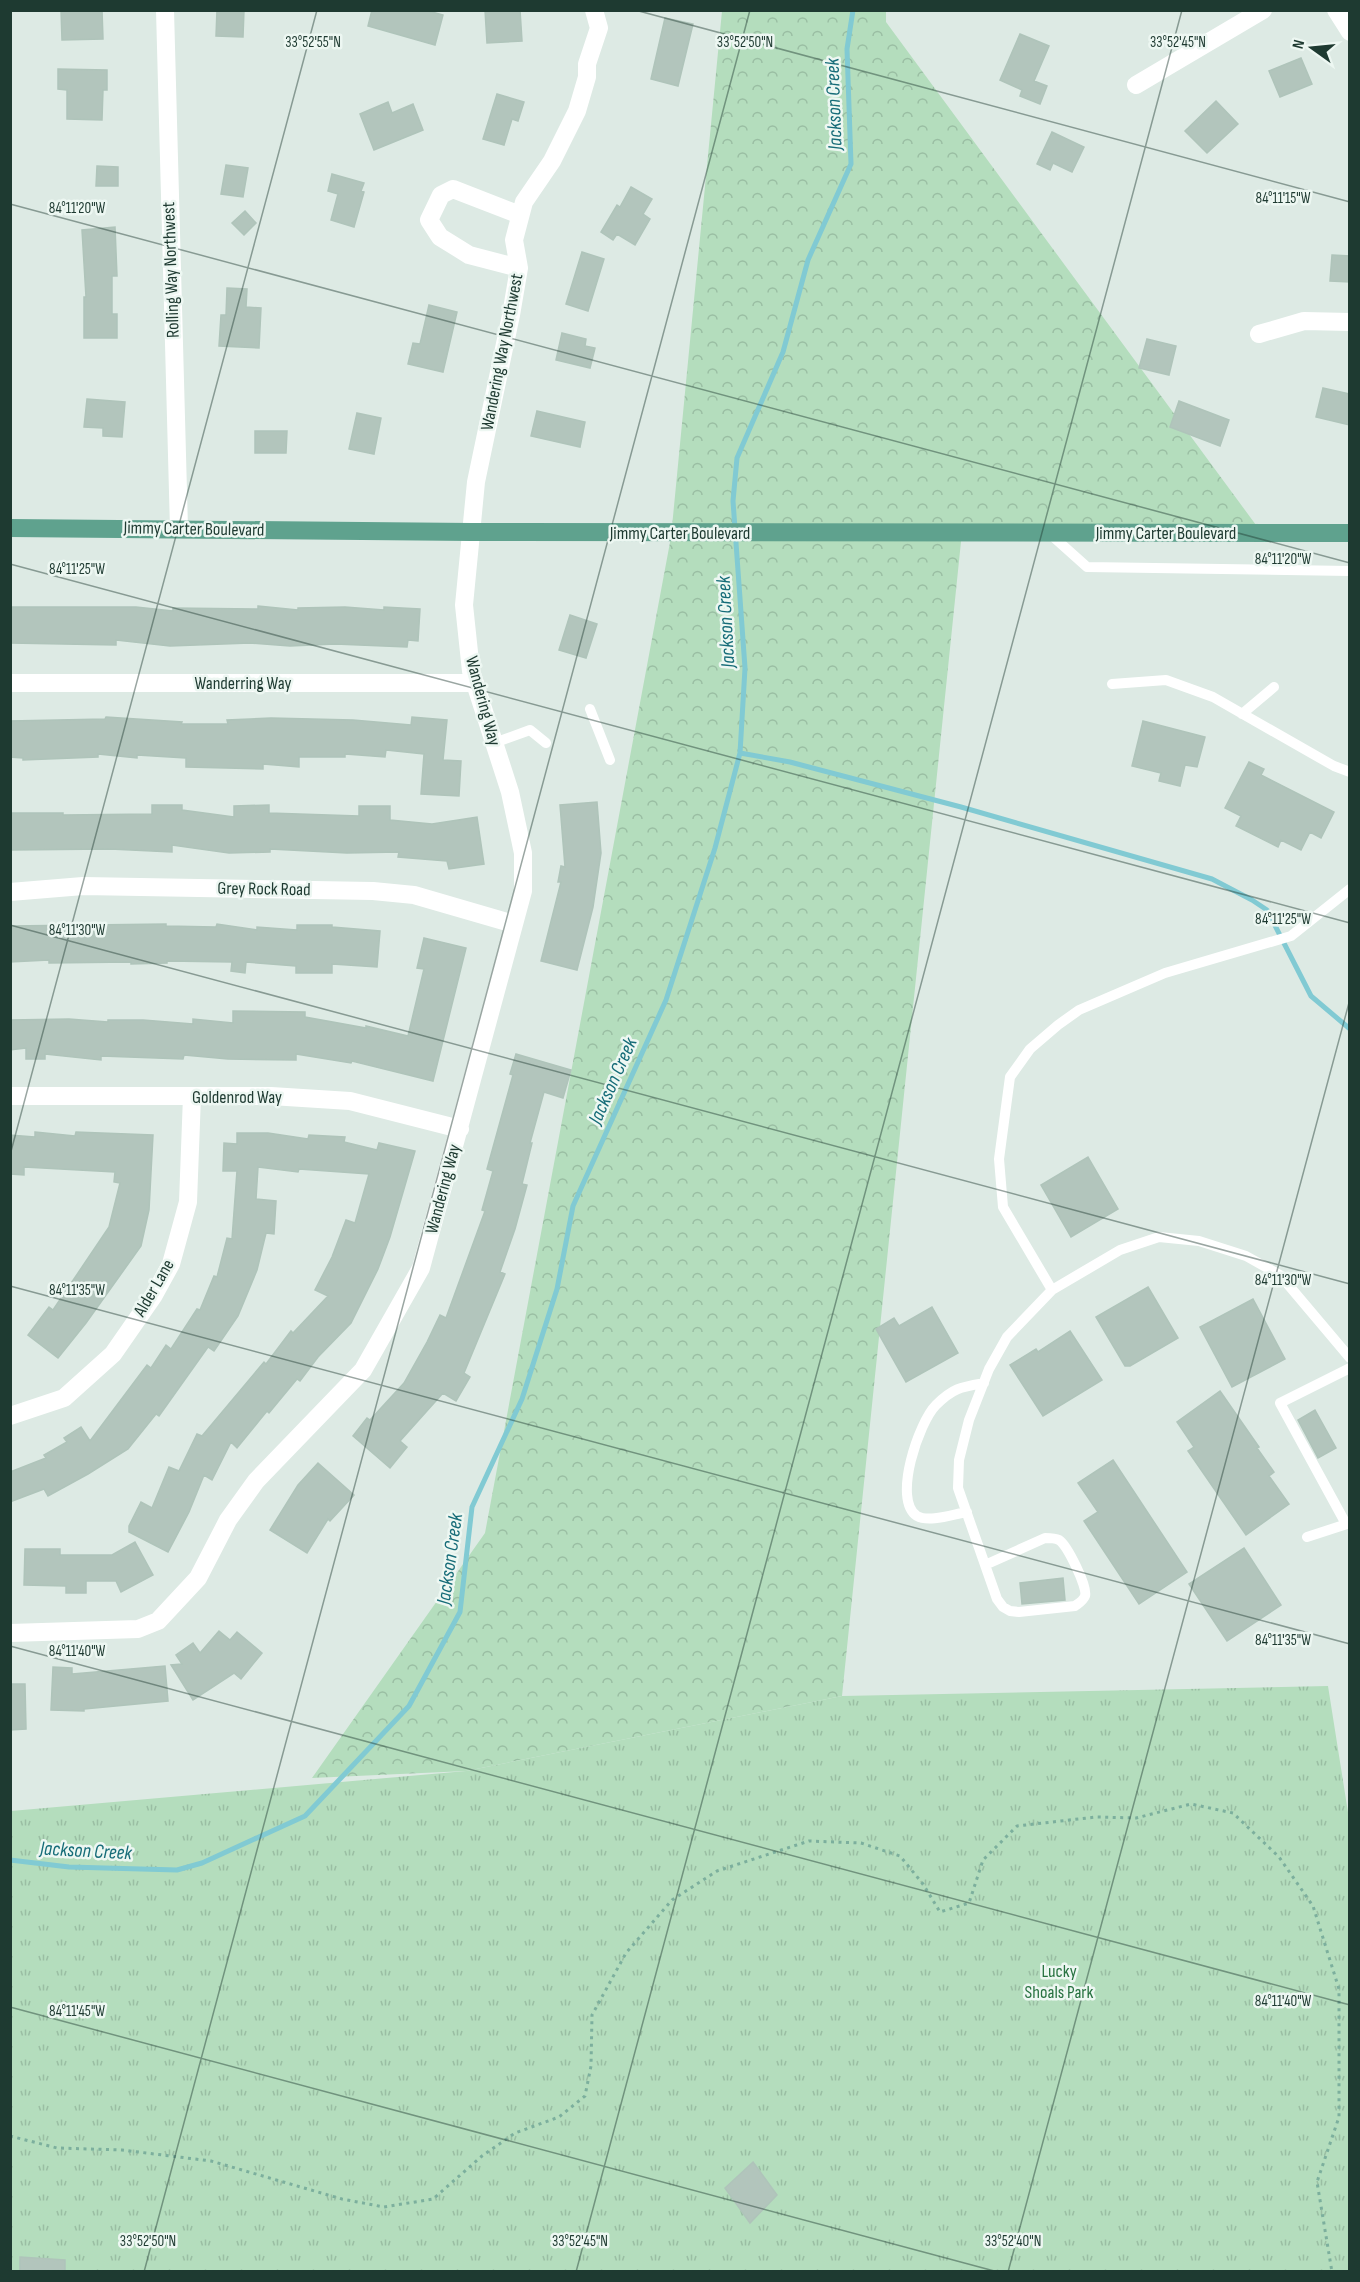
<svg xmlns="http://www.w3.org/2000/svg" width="1360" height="2282" font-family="'Sofia Sans Condensed',sans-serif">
<defs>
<pattern id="forest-crowns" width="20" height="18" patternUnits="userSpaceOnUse" patternTransform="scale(1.5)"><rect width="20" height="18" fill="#b4ddbd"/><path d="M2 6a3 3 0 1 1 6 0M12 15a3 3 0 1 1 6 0" fill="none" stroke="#9abea3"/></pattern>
<pattern id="park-tufts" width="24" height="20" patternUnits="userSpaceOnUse" patternTransform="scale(1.5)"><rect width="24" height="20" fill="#b4ddbd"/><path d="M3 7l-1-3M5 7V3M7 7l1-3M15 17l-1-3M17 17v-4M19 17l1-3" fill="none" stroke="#9abea3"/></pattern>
</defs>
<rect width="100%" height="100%" fill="#ddeae4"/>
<path fill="url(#forest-crowns)" d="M722,11H886V22L1267,540L962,532L842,1696L466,1771L312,1778L485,1533L671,537Z"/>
<path fill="url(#park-tufts)" d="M1328,1686L1350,1825L1349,2271L11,2272V1811L466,1771L842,1696Z"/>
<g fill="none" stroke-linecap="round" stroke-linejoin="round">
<path stroke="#81cad3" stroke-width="5" d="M740,753L790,762L961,807L1212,879L1252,900L1267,910L1311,996L1350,1029
M10,1860L69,1867L177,1870L202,1863L305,1816L409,1706L460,1612L472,1507L522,1399L557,1289L573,1206L666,1000L715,848L740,753L745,668L733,501L737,458L783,352L808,260L851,164L847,49L853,10"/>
</g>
<path fill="#b2c5bc" stroke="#afc4ba" stroke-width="1.5" d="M61,10H102L103,39L62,40Z
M217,10H244L243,37L216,36Z
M372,10H425L443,15L435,45L368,26Z
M485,10H520L522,41L487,43Z
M665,18L693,24L678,86L651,79Z
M1020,34L1049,46L1034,81L1047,86L1040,104L1020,96L1022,90L1000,80Z
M1301,58L1312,84L1280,97L1269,71Z
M58,69L107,70V90H103L102,120L67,119V90L58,89Z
M497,94L524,102L518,121L512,119L504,145L483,139Z
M1216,101L1238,124L1207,153L1185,131Z
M388,102L392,113L413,104L423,130L374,150L360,114Z
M1052,132L1084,147L1072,172L1053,163L1050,170L1037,164Z
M226,165L248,168L243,197L221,194Z
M97,166L118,167V186H96Z
M332,174L364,183L361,191L364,192L354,227L331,220L338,194L328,191Z
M631,187L652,199L643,214L650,219L635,245L617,234L613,240L601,232L617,205L620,207Z
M245,211L256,223L244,235L232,223Z
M115,227L117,276H112V314H117V338H84V297H86L82,230Z
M582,252L604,259L588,311L566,304Z
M1332,255L1350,256V282L1330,281Z
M227,288L247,289L246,307L261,308L259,348L219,346L221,315H226Z
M429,305L457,312L443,372L408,364L413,343L420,344Z
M562,333L586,339L585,346L595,348L590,368L556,360Z
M1147,339L1176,346L1169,375L1139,368Z
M1323,388L1350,394V425L1316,417Z
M87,399L125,402L122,437L103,436V428L84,427Z
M1179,401L1229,420L1220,446L1170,427Z
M537,411L585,422L580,447L531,436Z
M357,413L381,418L374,454L349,449Z
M255,431H287L286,453H255Z
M258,606L298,610V608L345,607L384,610V607L420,609L418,641L408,640L407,647L335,644L290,646L250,643L170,646L116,640V645L10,643V607H136L173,611V608L258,609Z
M570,615L597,624L586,658L559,650Z
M106,717L182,722L181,724H228L227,720L271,718L353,720L411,725L412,717L447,720L443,760L461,761L459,796L421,794L424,754L386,750L385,757L345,754V757H299V767L263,764V769L186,767V758L137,755V758L98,754V757L23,760V758L10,757V721L105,719Z
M1143,721L1205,737L1197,767L1185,765L1180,786L1159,781L1161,773L1132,766Z
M1249,762L1264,769L1261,775L1334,812L1321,838L1310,832L1301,850L1281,840L1278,847L1236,826L1241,816L1225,808Z
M597,802L601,853L593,907L577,970L541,961L561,882H558L561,866L565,867L560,805Z
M152,805H182V810L234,817V806L269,805V813L359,816V806H390V820L432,824L477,817L484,864L449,869L447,861L398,857L399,852L347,853L270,849V852L229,853L172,845V852L110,849L10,850V813H63V815L152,814Z
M166,924V926L216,927L217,924L257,930V927L297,930V925H332V927L380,931L377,967L332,964V973H296V966L246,962L245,973L231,971L232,962L167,961V963L131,964V962L49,963V960L10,962V926Z
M424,938L466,948L433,1081L352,1061L351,1063L296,1054V1060L228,1059L184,1055L183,1059L101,1056V1060L45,1054V1059H26V1048L10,1050V1020L69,1019L108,1022V1020H143L193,1024V1019L233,1023V1011L305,1012V1017L366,1028V1026L408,1036L424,969L417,968Z
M516,1054L571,1070L563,1098L544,1092L530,1143H532L522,1184L527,1185L515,1229L500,1272L505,1274L464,1373L470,1377L456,1401L443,1393L400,1441L407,1447L390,1468L353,1436L367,1418L370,1420L404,1383L427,1342L440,1315L446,1318L485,1211L482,1210L493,1171L487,1169L513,1075L510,1074Z
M35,1132L75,1136L76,1132L153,1135L149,1210L141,1246L86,1323L58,1358L28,1335L49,1307L53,1310L109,1227L120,1183L114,1182L115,1172L24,1167V1175L10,1174V1135L35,1137Z
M237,1133H268L308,1139L309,1135L345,1137L344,1142L377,1150L379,1143L415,1151L390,1237L378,1269L351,1323L318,1357L300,1381L297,1379L269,1413L267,1411L237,1448L231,1442L212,1480L204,1475L189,1512L168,1552L129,1532V1526L141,1502L152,1508L169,1467L179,1471L197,1434L202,1436L264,1362L266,1364L291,1331L293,1333L328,1296L315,1290L332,1257L346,1220L355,1223L369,1174L299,1169L298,1172L258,1167L256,1199L276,1201L274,1234L266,1233L257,1270L238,1316L214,1351L208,1347L159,1416L156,1414L128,1449L88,1474L48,1496L44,1489L10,1502V1472L46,1458L44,1455L67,1442L64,1438L81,1427L90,1441L147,1365L151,1368L166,1345L171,1349L197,1309L200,1310L214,1276L217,1277L227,1238L232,1239L237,1171H223L224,1143L237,1144Z
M1088,1157L1118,1209L1071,1237L1041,1185Z
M1148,1287L1178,1338L1130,1366H1125L1096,1317Z
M1253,1299L1285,1359L1232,1387L1200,1327Z
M932,1307L958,1353L906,1382L876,1329L894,1318L899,1326Z
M1070,1331L1102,1380L1043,1416L1010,1365L1036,1349L1038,1352Z
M1220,1391L1259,1447L1257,1448L1274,1472L1269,1476L1289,1504L1246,1535L1188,1451L1194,1447L1177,1422Z
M1315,1410L1336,1448L1318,1458L1298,1420Z
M1113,1460L1187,1572L1139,1604L1084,1521L1098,1512L1078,1483Z
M318,1463L354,1495L330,1521L328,1519L307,1553L270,1530L298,1485Z
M135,1542L153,1575L121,1592L116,1581H86V1593H66V1586L24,1585L25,1549H60V1555H112Z
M1244,1548L1281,1605L1227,1641L1189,1584Z
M1063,1578L1065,1600L1022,1604L1020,1583Z
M219,1631L230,1640L237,1632L262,1653L241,1679L234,1673L193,1700L171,1665L182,1664L176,1655L193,1643L200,1653Z
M165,1666L168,1701L84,1709V1711L51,1710L53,1667L72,1668V1674Z
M10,1684H25L26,1729L10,1730Z
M753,2162L777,2195L750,2223L725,2188Z
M20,2257L65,2260V2271H20Z"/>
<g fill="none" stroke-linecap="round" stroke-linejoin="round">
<path stroke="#7caf9d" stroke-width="3" stroke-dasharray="3 4.5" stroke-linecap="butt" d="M10,2136L57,2148L122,2150L211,2161L342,2199L384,2207L433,2199L482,2156L515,2133L559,2117L585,2096L591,2066L592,2015L626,1953L672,1900L717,1871L809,1841L861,1843L900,1856L923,1884L940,1912L969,1903L983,1860L1017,1826L1096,1817L1136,1818L1191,1804L1233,1813L1279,1857L1313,1906L1339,1989V2117L1317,2182L1332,2272"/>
<path stroke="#fff" stroke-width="10" d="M1049,533L1087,567L1350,571
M1112,684L1166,680L1213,697L1334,766L1350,772
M590,709L610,760
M1242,714L1274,687
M494,743L530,730L546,743
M1052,1290L1003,1207L999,1159L1010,1077L1030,1049L1058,1025L1079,1010L1165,973L1291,936L1350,889
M967,1512C954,1514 929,1523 917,1516C892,1500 919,1422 936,1405C953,1388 961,1387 984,1383
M1346,1524L1280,1403L1350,1368
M1307,1537L1350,1523
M985,1565L1045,1538C1049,1538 1055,1538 1059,1540C1067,1545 1088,1587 1085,1596C1083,1601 1079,1603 1075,1606L1019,1612L1010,1611L1003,1607L997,1599L958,1488L959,1460L969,1420L989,1369L1007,1337L1052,1290L1120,1250L1159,1237L1199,1241L1246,1256L1280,1275L1350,1358"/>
<path stroke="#fff" stroke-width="18" d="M165,10L179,529
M1336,10L1350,32
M1136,85L1263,10
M519,268L469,255L440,237L429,220L441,195L453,189L520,215
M1259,334L1304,321L1350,322
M10,683H475
M10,892L83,886L373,891L414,895L514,924
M10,1096H271L350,1101L460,1129
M10,1416L64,1398L113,1354L154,1295L171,1264L188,1202L192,1096
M10,1633L138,1629L158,1621L198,1578L228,1520L256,1481L363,1370L421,1268L523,891V853L510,792L471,671L464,605L476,482L511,315L519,268L514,240L524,202L552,161L577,111L587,77V64L599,28L594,10"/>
<path stroke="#5fa28e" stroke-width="18" d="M10,528L471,532L1350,533"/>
</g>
<path fill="none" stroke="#1e3a31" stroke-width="1.5" stroke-opacity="0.45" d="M635,10L1350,202M10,204L1350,563M10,564L1350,923M10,925L1350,1284M10,1155L317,10M10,1286L1350,1644M10,1646L1350,2005M10,2007L998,2272M144,2272L750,10M576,2272L1182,10M1008,2272L1350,999"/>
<g text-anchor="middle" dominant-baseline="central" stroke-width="5" stroke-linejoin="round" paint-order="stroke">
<g font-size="18" fill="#1e3a31" stroke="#edf7f2">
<text transform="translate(171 270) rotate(-92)">Rolling Way Northwest</text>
<text transform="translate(502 352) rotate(-79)">Wandering Way Northwest</text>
<text transform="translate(194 529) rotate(1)">Jimmy Carter Boulevard</text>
<text x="680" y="533">Jimmy Carter Boulevard</text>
<text x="1166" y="533">Jimmy Carter Boulevard</text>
<text x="243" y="683">Wanderring Way</text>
<text transform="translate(483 701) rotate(75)">Wandering Way</text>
<text transform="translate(264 889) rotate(1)">Grey Rock Road</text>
<text x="237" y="1097">Goldenrod Way</text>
<text transform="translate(443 1189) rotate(-75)">Wandering Way</text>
<text transform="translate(154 1288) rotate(-60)">Alder Lane</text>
</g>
<g font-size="18" fill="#277240" stroke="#edf7f2">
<text x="1059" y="1971">Lucky<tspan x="1059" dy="21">Shoals Park</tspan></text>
</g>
<g font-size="20" font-style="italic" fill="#166c78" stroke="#edf7f2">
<text transform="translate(834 104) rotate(-92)">Jackson Creek</text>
<text transform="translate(726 622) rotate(-93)">Jackson Creek</text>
<text transform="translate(613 1081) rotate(-66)">Jackson Creek</text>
<text transform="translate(450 1559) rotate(-82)">Jackson Creek</text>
<text transform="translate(86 1851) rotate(3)">Jackson Creek</text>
</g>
</g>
<g font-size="15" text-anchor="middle" fill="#1e3a31" stroke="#edf7f2" stroke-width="5" stroke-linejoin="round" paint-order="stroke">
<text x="313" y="47">33°52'55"N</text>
<text x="745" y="47">33°52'50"N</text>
<text x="1178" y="47">33°52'45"N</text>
<text x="1283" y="203">84°11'15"W</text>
<text x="77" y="213">84°11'20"W</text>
<text x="1283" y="564">84°11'20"W</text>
<text x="77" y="574">84°11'25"W</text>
<text x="1283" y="924">84°11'25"W</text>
<text x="77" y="935">84°11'30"W</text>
<text x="1283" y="1285">84°11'30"W</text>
<text x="77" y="1295">84°11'35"W</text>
<text x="1283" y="1645">84°11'35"W</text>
<text x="77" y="1656">84°11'40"W</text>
<text x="1283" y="2006">84°11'40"W</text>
<text x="77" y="2016">84°11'45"W</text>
<text x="148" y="2246">33°52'50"N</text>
<text x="580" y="2246">33°52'45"N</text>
<text x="1013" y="2246">33°52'40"N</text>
</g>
<rect width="1360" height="2282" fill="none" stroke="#1e3a31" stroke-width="24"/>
<g transform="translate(1312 48) rotate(285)" stroke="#edf7f2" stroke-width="4.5" paint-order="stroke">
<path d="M0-4.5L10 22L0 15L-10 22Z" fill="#1e3a31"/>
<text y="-9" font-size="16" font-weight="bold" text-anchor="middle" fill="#1e3a31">N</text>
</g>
</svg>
